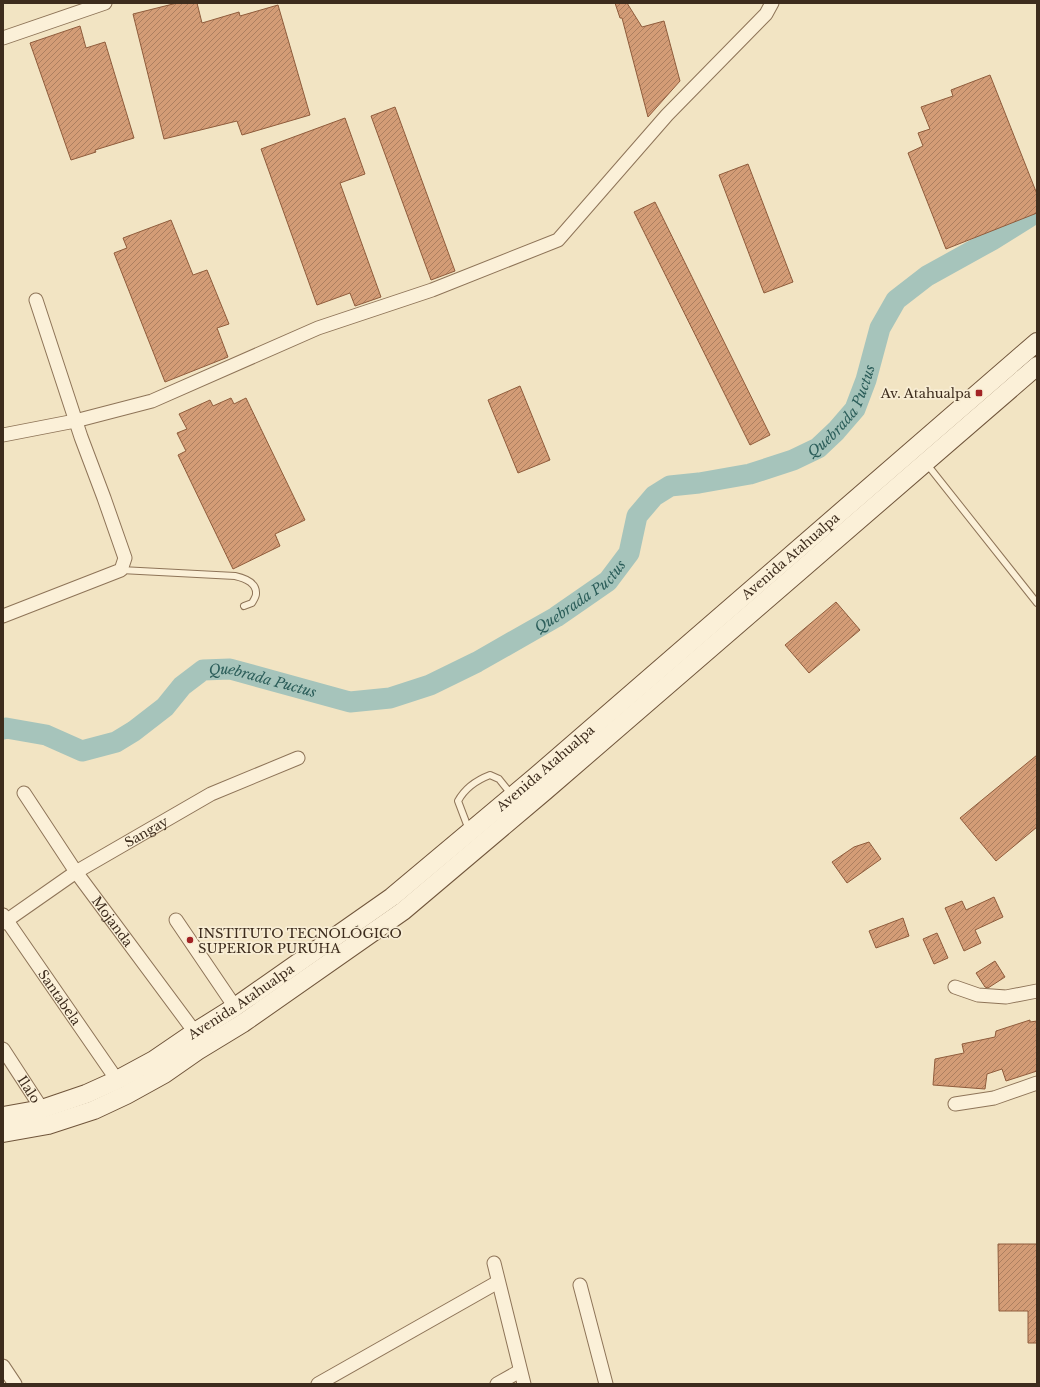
<svg xmlns="http://www.w3.org/2000/svg" width="1040" height="1387" font-family="'Libre Baskerville',serif">
<defs>
<pattern id="building-hatch" width="6" height="6" patternUnits="userSpaceOnUse"><rect width="6" height="6" fill="#d39c76"/><path d="M-1 1l2-2M0 6l6-6M5 7l2-2" fill="none" stroke="#ac7f60"/></pattern>
</defs>
<rect width="100%" height="100%" fill="#f2e4c3"/>
<g fill="none" stroke-linecap="round" stroke-linejoin="round">
<path stroke="#a6c4bb" stroke-width="21" id="s1" d="M3,729L6,728L46,735L82,751L116,742L134,731L165,707L182,686L203,670L230,669L350,702L390,698L430,685L477,662L556,617L608,581L629,553L637,516L654,496L670,486L699,483L750,474L793,460L818,448L836,431L855,409L866,380L880,328L896,300L927,276L992,240L1037,212"/>
</g>
<path fill="url(#building-hatch)" stroke="#8f5c3c" d="M177,3H197L202,23L239,12L240,16L278,5L310,115L242,135L237,121L164,139L133,14Z
M615,3H627L642,27L664,21L680,81L648,117L622,18H620Z
M80,26L86,48L105,42L134,138L95,150L96,152L71,160L30,43Z
M990,75L1037,194V213L946,249L908,153L923,146L918,133L930,129L921,107L953,96L951,90Z
M395,107L455,271L431,280L371,116Z
M345,118L365,174L340,183L381,297L355,306L350,293L317,305L261,149Z
M748,164L793,282L764,293L719,175Z
M655,202L770,435L750,445L634,212Z
M171,220L193,275L207,270L229,324L217,328L228,357L165,382L114,253L127,248L123,238Z
M520,386L550,460L518,473L488,400Z
M231,398L234,404L246,398L305,520L275,534L280,546L233,569L178,455L186,451L177,433L187,429L179,414L210,400L213,406Z
M836,602L860,630L809,673L785,645Z
M1037,755V827L996,861L960,818Z
M869,842L881,859L847,883L832,862L854,847Z
M994,897L1003,917L975,930L981,943L964,951L945,908L962,901L966,910Z
M903,918L909,936L876,948L869,931Z
M937,933L948,958L934,964L923,939Z
M995,961L1005,977L988,988L985,987L976,973Z
M1030,1020V1022L1037,1021V1071L1006,1081L1002,1069L987,1074L985,1089L933,1085L935,1059L964,1053L962,1044L995,1037L996,1031Z
M998,1244H1037V1343H1028V1311H999Z"/>
<g fill="none" stroke-linecap="round" stroke-linejoin="round">
<g stroke="#8e7458" stroke-width="8">
<path id="service" d="M926,463L1037,603
M121,570L235,576C244,578 257,582 256,594C256,597 253,601 252,603L244,606
M469,830L458,801C465,788 477,780 490,775L499,779L511,794"/>
</g>
<g stroke="#8e7458" stroke-width="15">
<g id="minor">
<path d="M3,38L105,3"/>
<path d="M3,435L75,421L152,401L318,328L432,290L558,240L667,115L766,14L772,3"/>
<path d="M3,616L121,570L125,558L104,498L81,437L36,300"/>
<path id="s2" d="M24,793L76,872L200,1039"/>
<path id="s3" d="M3,915L117,1080"/>
<path d="M176,920L235,1007"/>
<path id="s4" d="M3,923L76,872L211,794L298,758"/>
<path d="M955,987L978,995L1006,997L1037,991"/>
<path id="s5" d="M3,1049L42,1109"/>
<path d="M955,1104L994,1098L1037,1083"/>
<path d="M494,1263L524,1384"/>
<path d="M580,1285L606,1384"/>
<path d="M3,1366L15,1384"/>
<path d="M318,1384L498,1282"/>
<path d="M497,1384L520,1371"/>
</g>
</g>
<g stroke="#70553b" stroke-width="20">
<g id="secondary">
<path id="s6" d="M3,1116L42,1109L86,1094L117,1080L154,1060L195,1032L235,1007L392,897L534,778L1037,342"/>
<path d="M3,1133L48,1125L94,1110L126,1095L164,1074L197,1051L243,1023L403,911L545,791L1037,366"/>
</g>
</g>
<use href="#service" stroke="#fbf0d8" stroke-width="6"/>
<use href="#minor" stroke="#fbf0d8" stroke-width="13"/>
<use href="#secondary" stroke="#fbf0d8" stroke-width="18"/>
</g>
<g fill="#a22325" stroke="#f8edd4" stroke-width="1.5">
<rect x="975" y="389" width="8" height="8" rx="2"/>
<circle cx="190" cy="940" r="4"/>
</g>
<g text-anchor="middle" dominant-baseline="central" stroke-width="3.5" stroke-linejoin="round" paint-order="stroke">
<g font-size="13" fill="#3d2c1d" stroke="#f8edd4" text-anchor="end">
<text x="971" y="393">Av. Atahualpa</text>
<text x="198" y="933" text-anchor="start">INSTITUTO TECNOLÓGICO<tspan x="198" dy="15">SUPERIOR PURUHA</tspan></text>
</g>
<g font-size="13" fill="#3d2c1d" stroke="#f8edd4">
<text stroke="none"><textPath href="#s6" startOffset="975">Avenida Atahualpa</textPath></text>
<text stroke="none"><textPath href="#s6" startOffset="651">Avenida Atahualpa</textPath></text>
<text stroke="none"><textPath href="#s4" startOffset="170">Sangay</textPath></text>
<text stroke="none"><textPath href="#s2" startOffset="156">Mojanda</textPath></text>
<text stroke="none"><textPath href="#s3" startOffset="100">Santabela</textPath></text>
<text stroke="none"><textPath href="#s6" startOffset="267">Avenida Atahualpa</textPath></text>
<text stroke="none"><textPath href="#s5" startOffset="48">Ilalo</textPath></text>
</g>
<g font-size="14" font-style="italic" fill="#2c5e5a" stroke="#f8edd4">
<text stroke="none"><textPath href="#s1" startOffset="989">Quebrada Puctus</textPath></text>
<text stroke="none"><textPath href="#s1" startOffset="641">Quebrada Puctus</textPath></text>
<text stroke="none"><textPath href="#s1" startOffset="293">Quebrada Puctus</textPath></text>
</g>
</g>
<rect width="1040" height="1387" fill="none" stroke="#3d2c1d" stroke-width="8"/>
</svg>
